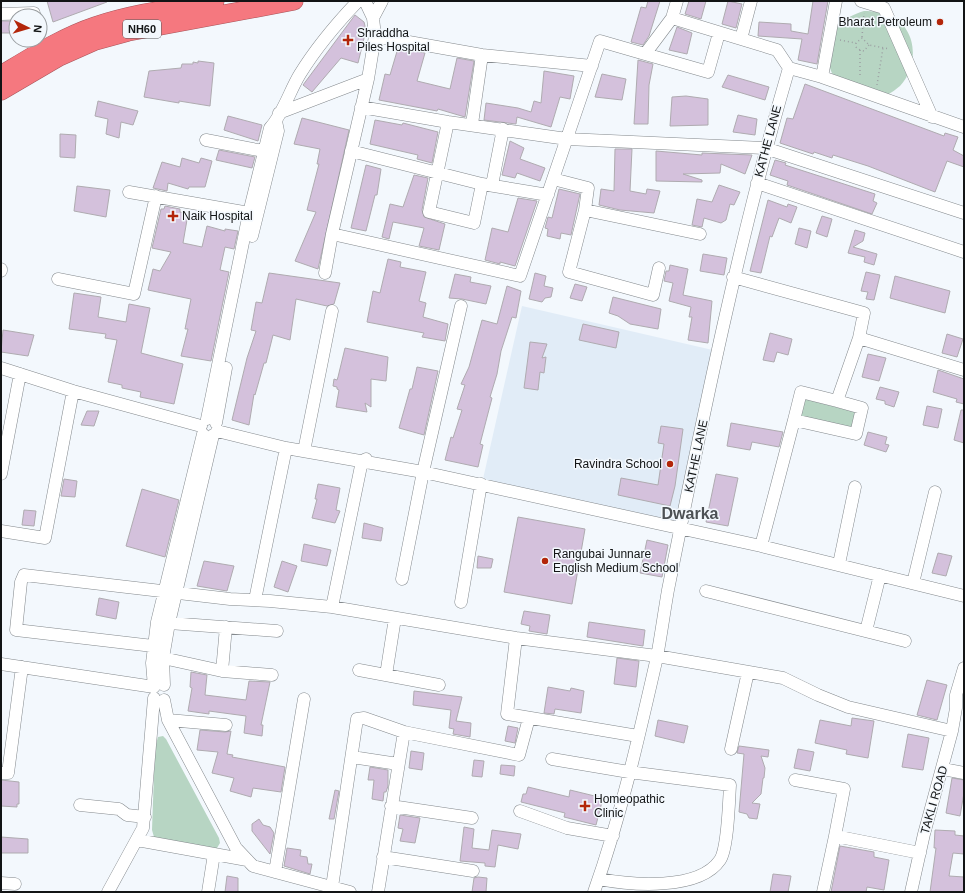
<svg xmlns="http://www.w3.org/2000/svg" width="965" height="893" font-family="Arial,sans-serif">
<rect width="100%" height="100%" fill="#f3f8fd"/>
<path fill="#e1ecf7" d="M522,306L717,351L678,523L483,479Z"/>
<path fill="#b7d5c3" d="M864,11C873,11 881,12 890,16C918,28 919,66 900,86C895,90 888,96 881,96C875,97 866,92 861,91C848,87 840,87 833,75C828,66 828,58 830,49C833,26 842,18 864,11Z
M805,399L855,412L852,428L800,417Z
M163,736L166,739L219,838L220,843L217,848L212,849L160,840L154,837L152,830L155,747L158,737Z"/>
<path fill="#d4c1dc" stroke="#afabb0" d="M47,1H107V2L53,22Z
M648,1H660L649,36L643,45L631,42L641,7L646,8Z
M689,1H706L701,19L685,14Z
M728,1L742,4L736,28L722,24Z
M813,1H828L817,64L798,60L802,39L758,36L759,22L791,24V31L808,34Z
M355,15L364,22L366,30L358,63L341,58L312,92L303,85Z
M1,21H16V33H1Z
M677,27L692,33L687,54L669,50Z
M398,48L425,53L417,81L450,89L457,58L474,61L465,117L438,109L437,111L379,100L385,74L390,75Z
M638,60L653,64L649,85L648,124H634Z
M198,61L214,63L210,106L179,101V103L144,97L149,71L181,68L182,64H193V62L198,63Z
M544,71L574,76L570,99L560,97L551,127L517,117L516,124L484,120L486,103L518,108L531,112L534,101L541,103Z
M602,74L626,79L622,100L595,97Z
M728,75L769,87L765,100L722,87Z
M805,84L944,136L945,133L958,137L953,150L964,156V167L947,161L935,192L868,166L833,155L832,158L814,152L813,154L780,143L787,118L793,119Z
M686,96L708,99V125L670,126L672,97Z
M98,101L138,111L133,125L121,122L119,138L106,134L108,119L95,116Z
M738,115L757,119L755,135L733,132Z
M228,116L262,125L258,141L224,130Z
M302,118L349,130L318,269L295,261L316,212L307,210L319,164H317L320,149L294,144Z
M375,120L402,125L403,123L438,132L432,163L417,159L418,155L370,144Z
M60,134L76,135L75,158L60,157Z
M510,141L524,148L520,159L545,168L540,181L517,173L515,178L502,175Z
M615,149H632L630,191L646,194L647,189L660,191L654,213L620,210L599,205L601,189L614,191Z
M219,150L255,157L252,168L216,160Z
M656,151L702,155V153L752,155L745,174L721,164L720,173L683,174L702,180V182L656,181Z
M182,158L199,163L201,158L212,161L205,187H189L188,189L168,183L167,191L153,188L162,162L180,167Z
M775,160L786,163L785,165L875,194L873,201L877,203L872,214L787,185L788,181L770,175Z
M366,165L381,169L377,195H375L366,231L351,228Z
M414,175L428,178L422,210L424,217L445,224L439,250L419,246L424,228L393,222L389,239L382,237L390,204L403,207Z
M719,185L740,192L734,205L730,204L726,220L721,223L704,218L702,227L692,225L697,199L712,202Z
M77,186L110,190L106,217L74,211Z
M559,189L580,194L571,235L561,233L560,239L547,236L548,229L545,228L548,217L552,218Z
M518,198L537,201L515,266L500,262V264L485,260L492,228L508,232Z
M768,200L787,207L788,204L797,207L791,223L779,218L772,237L770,236L761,273L750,271Z
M165,206L180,209V212L188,214L183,243L202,247L207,226L225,231V229L238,231L234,249L225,247L220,270L229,272L211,361L181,356L188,329H185L191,299L148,290L153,269L160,271L171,252L152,248L161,209H164Z
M822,216L832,219L827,237L816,233Z
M799,228L811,231L807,248L795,244Z
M855,230L865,233L863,241L853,247L877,254L874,265L864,262L865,257L848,253Z
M703,254L727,258L724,275L700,271Z
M388,259L401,262L400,267L426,272L419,301L426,303L423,317L448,324L445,341L422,337L424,333L367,322L373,291L380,293Z
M670,265L688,269L683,295L712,301L708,343L688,340L692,317H689L691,307L669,301L673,283L664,281L666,271H669Z
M866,272L880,275L874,300L866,299L868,292L861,291Z
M269,273L340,283L334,304L327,306L296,299L290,340L273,335L266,363H264L255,395L254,394L249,425L232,420L247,358L256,331L251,330L256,302L262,303Z
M535,273L546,276L544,286L553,288L551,297L545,298L542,302L529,299Z
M455,274L471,277L470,282L491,286L486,304L462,299L449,298Z
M895,276L950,291L945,313L890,298Z
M575,284L587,287L582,301L570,298Z
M507,286L521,291L516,318L512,317L501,351L497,374L490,397L492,398L480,444L483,445L478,467L445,460L451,437L453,438L462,410L457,409L465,385L461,384L469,367L482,320L497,324Z
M74,293L101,297L98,317L126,322L129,304L150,308L141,353L183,364L174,404L140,397L141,392L122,388V385L108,382L117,340L105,338L106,334L69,329Z
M613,297L661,309L658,329L630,324L618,316L609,313Z
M583,324L619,332L616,348L579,340Z
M3,330L34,335L28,356L1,352Z
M770,333L792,339L788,355L777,352L774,362L763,360Z
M947,334L963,339L957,357L942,353Z
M530,342L547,344L542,358L546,357L544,373L540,372L538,390L524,388Z
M345,348L388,357L386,381L371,379V407L365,403L367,412L336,407L339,390L337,389V387L333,386L334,379L337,380L338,377Z
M868,354L886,358L879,381L862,377Z
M417,367L438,371L424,435L399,428L410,389H412Z
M938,370L964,379V404L956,402L957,399L933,392Z
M880,387L899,392L894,407L885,404V401L876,399Z
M927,406L942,409L938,428L923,425Z
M961,410H964V443L954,440Z
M87,411H99L94,426L81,425Z
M731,423L783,432L779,447L752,442L750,450L727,446Z
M661,426L683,429L675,486L670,506L618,495L621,478L658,485L664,444L658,443Z
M868,432L887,437L885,444L889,445L886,452L864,445Z
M716,474L738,478L728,526L706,522Z
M64,479L77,481L75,497L61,496Z
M318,484L340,488L336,510L340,511L335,523L312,518L317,499H315Z
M142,489L179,500L165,557L126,546Z
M24,510L36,511L34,526L22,525Z
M518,517L585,529L572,604L504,592Z
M364,523L383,528L381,541L362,538Z
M647,540L668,545L662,577L640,573Z
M304,544L331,550L327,566L301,561Z
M938,553L952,556L946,576L932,573Z
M478,556L493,559L491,568H477Z
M204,561L234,566L227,591L197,586Z
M282,561L297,566L288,592L274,587Z
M99,598L119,602L116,619L96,615Z
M524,611L550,615L547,634L529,631L530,626L521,624Z
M589,622L645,630L643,646L587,637Z
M617,658L639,661L636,687L614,684Z
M191,672L207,675L205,695L246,700L249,681L270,682L261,725H263L262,736L244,733L246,716L209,711V714L188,711L192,688L190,687Z
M927,680L947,685L937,720L917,715Z
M548,687L570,691L571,688L584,691L581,713L555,709L554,714L544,713Z
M414,691L462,697L456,721L471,723L470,737L453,734L454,729L449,728L451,710L413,705Z
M852,718L874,721L868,758L846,754L847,750L815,743L820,720L851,726Z
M658,720L688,726L684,743L655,736Z
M508,726L518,728L515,743L505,741Z
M200,730L225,732L231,731L227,754L233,755L232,757L285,767L281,792L253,788L251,797L230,791L234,778L212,773L218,752L197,750Z
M908,734L929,738L923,770L902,767Z
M739,746L769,750L768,757L761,756L765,768L764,778H763L761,794L752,803L760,804L757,819L749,818L747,814L739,812L744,754L737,753Z
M798,749L814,752L810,771L794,768Z
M411,751L424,753L422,770L409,768Z
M474,760L484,761L482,777L472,776Z
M501,765L515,766L514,776L500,774Z
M370,767L388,770V786L386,792H384L383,801L372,799L374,780H368Z
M952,778L964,780V793L960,816L946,813Z
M1,780L19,782V804H17V807L1,806Z
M528,787L569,797L570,790L603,798L596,825L564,817L565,813L521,802L523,794H526Z
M335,790L339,791L334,819H329Z
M400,815L420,818L415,843L400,841L403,829L398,828Z
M259,819L263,825L270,827L274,833L270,854L252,831V824Z
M464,827L474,829L472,848L489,850L492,830L521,834L518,849L498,845L495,867L485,866V863L460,861Z
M935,830L955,831V835L964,836V854L953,853L949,876L964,877V892H930L936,848H934Z
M1,837L28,839V853H1Z
M840,846L874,852V857L889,860L884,890L867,887L866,892H831Z
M287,848L301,850L300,856L307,857L308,864H312L310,874L284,866Z
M773,874L791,876L788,892H770Z
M227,876L238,878V892H225Z
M478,877L487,878L486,892H472L474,878Z"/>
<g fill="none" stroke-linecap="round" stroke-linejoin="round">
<g stroke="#84898d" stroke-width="13">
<path id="minor" d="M677,1L672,18L777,50L789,68L822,77
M836,1L822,77L964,127
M861,1L884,8L932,117
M1,14L34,13
M373,18L382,1
M672,18L645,54L708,72L719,33
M375,36L482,55L592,66
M741,39L751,1
M34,40L35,61
M361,107L448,122L567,139L765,148L964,213
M279,113L368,79
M448,122L429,212L474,223L482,184L548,195
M472,124L482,55
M206,140L263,151
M351,151L482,184
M553,179L588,188L585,210
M757,183L964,252
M492,185L503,129
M129,192L256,214
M332,234L520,276L600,41L645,54
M252,236L278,131L276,121
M659,268L653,295L569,272L585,210L700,234
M1,269V271
M325,273L332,234L368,79L375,36L373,18L365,1
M733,277L864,313L859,338L964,370
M58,279L134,294L156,196
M1,368L73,391L201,426
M837,401L801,392L794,420L856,434L862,408L837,401L859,338
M207,419L249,213L270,128C283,114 290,90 300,74C316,48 337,23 358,1
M794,420L761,546L964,596
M216,423L226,368
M217,431L286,448L423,472L461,306
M304,451L332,311
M366,459L362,461L332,607L516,638L657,656L783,678L818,695L848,707L952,731
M1,474L20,374
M1,531L45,538L73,391
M839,564L855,487
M402,579L423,472L761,546
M913,583L935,492
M706,591L905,641
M255,600L286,448
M461,602L481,484
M169,623L277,631
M866,631L880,575
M516,638L507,714L638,736
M153,646L16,630L21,582L24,575L230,599L270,601L332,607
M163,658L222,671L272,675
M1,664L154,687L152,663L157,622L203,434
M359,670L439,685
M222,671L226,627
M386,675L395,618
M164,685L163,658L169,623L213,435
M164,700L168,720L236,848L253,866L350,892
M168,720L226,725
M731,749L748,672
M352,757L398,764
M552,759L629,772L730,785C729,800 728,848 720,860C699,891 631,885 599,879
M943,769L964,773
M1,773H8L22,667
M795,780L844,789L835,836L920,853
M80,805L119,809L127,815L145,817
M391,806L472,818
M520,811L567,828L613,836
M137,840L247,860
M383,857L473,871
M275,872L304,699
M1,883L15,884
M332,887L357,719L364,718L404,732
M108,892L143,828L154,698
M208,892L214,854
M378,892L404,732L519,755L529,718
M594,892C621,816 639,736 657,657C661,635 664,613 668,590C703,415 739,239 789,68
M823,892L835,836
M911,892L924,834L952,731L956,708V695L964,668"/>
</g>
<g stroke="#a6555a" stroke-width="19">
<path id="highway" d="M1,75C31,57 62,37 95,26C134,13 174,8 215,1
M1,91L59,57L95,41L128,32L294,1"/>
</g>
<path stroke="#9ca0a3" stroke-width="1.5" stroke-dasharray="1 3" stroke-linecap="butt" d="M862,37L864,13
M840,40L856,43
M869,45L864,51L860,50L856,47V43L862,38L869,45L890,49
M860,50V75
M877,85L883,48"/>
<use href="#minor" stroke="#fff" stroke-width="12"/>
<use href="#highway" stroke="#f5787f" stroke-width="18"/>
</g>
<g fill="#b3260a" stroke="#f3f8fd" stroke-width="1.5">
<circle cx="940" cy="22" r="4"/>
<path d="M346 34h4v4h4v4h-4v4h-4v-4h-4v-4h4z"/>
<path d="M171 210h4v4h4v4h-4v4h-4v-4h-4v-4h4z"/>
<circle cx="670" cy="464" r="4"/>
<circle cx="545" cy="561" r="4"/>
<path d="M583 800h4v4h4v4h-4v4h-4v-4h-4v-4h4z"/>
</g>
<g text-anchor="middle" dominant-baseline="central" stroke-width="3" stroke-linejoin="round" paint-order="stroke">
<rect fill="#f3f8fd" stroke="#56585b" stroke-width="1" x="123" y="20" width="38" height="18" rx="3"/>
<g font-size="11" font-weight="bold" fill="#121415">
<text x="142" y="29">NH60</text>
</g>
<g font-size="12" fill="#121415" stroke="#f3f8fd" text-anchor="start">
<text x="932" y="22" text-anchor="end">Bharat Petroleum</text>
<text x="357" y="33">Shraddha<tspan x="357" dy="14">Piles Hospital</tspan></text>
<text x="182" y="216">Naik Hospital</text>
<text x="662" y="464" text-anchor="end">Ravindra School</text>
<text x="553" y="554">Rangubai Junnare<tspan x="553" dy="14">English Medium School</tspan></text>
<text x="594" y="799">Homeopathic<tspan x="594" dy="14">Clinic</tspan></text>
</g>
<g font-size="12" fill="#121415" stroke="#f3f8fd">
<text transform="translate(768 141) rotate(-75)">KATHE LANE</text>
<text transform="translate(696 456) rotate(-78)">KATHE LANE</text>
<text transform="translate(934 800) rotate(-74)">TAKLI ROAD</text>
</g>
<g font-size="16" font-weight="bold" fill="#4c5054" stroke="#f3f8fd">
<text x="690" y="513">Dwarka</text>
</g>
</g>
<rect width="965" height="893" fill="none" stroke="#121415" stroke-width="4"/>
<g transform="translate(28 28) rotate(95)"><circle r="19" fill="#f3f8fd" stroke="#999da0"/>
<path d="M0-3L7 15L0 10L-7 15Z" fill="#b3260a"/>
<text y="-6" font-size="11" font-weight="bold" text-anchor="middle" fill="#121415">N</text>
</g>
</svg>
